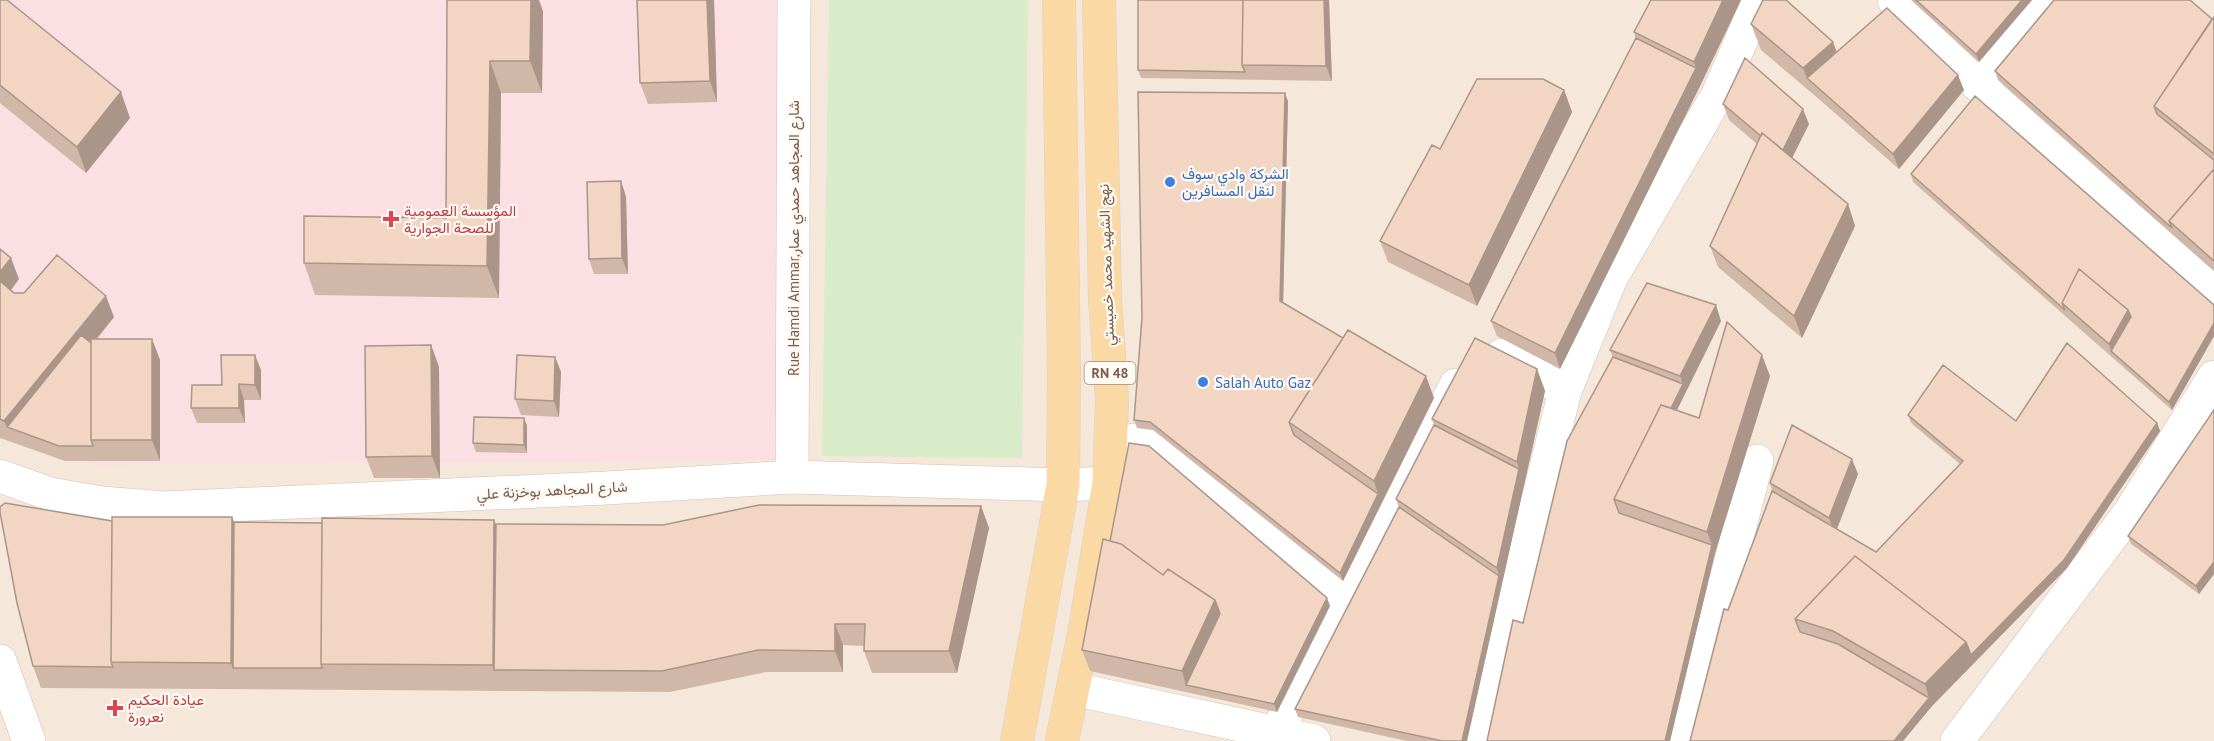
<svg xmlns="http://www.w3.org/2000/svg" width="2214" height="741" font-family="'PT Sans',Vazirmatn,sans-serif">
<rect width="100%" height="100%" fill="#fdf6ec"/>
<path fill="#f5e8da" d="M0,0H2214V741H0Z"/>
<path fill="#fbdfe3" d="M0,0H785L777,460L97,465L0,437Z"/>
<path fill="#d8ecc9" d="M829,0H1028L1022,458L822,456Z"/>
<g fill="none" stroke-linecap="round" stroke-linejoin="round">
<g stroke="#d1beb0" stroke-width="34">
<path id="street" d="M1894,0L1903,14L1979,86L2214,293
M1979,86L2048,0
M1565,391L1611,278L1717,96L1759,0
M792,477L794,0
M1110,482L1134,440L1160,447L1202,479L1344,597
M0,661L29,741
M1074,689L1314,741
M1264,741L1277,732L1344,597L1456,385
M1478,741L1565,391L1502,355
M1684,741L1757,461
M1957,741L2130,512L2214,377"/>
</g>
<g stroke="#d6c0b0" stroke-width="34">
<path id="secondary" d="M0,476L50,494L102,503L164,508L606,488L792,477L1063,485L1109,483"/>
</g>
<g stroke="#dad1cd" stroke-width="34">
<path id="primary" d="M1017,741L1063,485L1064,375L1059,0
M1062,741L1085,629L1109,483L1112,401L1105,299L1099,0"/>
</g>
<use href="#street" stroke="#fff" stroke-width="33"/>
<use href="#secondary" stroke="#fff" stroke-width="33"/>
<use href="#primary" stroke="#fbd9a5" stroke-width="33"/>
</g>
<path fill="#d1b7a8" d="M0,0L130,118L86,173L0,103Z
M447,0L543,11L542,93H501L499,298L315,295L304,263L446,218Z
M637,0H714L717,102L648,104L640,83Z
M1329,0L1332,81L1141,78L1138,70Z
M1651,0H1741L1701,84L1560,369L1497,336L1491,321L1636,39L1634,32Z
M1911,0H2032L1979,62Z
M2214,17V271L1998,80L1995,71L2212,19Z
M1751,24L1833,42L1837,52L1964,90L1899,169L1813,94L1761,50Z
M1564,90L1572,112L1477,306L1388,262L1380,241L1440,149Z
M1288,101L1283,302L1434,398L1343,581L1153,430L1137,428L1134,420Z
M1723,104L1809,124L1792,158L1848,204L1855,226L1802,338L1718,267L1710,246L1757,144L1729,120Z
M1911,174L2214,305V336L2172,410L1913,182Z
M621,181L626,197L628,274H594L589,259Z
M0,249L19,279L11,290L14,293L114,317L97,339H152L160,360V461H65L0,438Z
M1721,321L1677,410L1699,418L1770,376L1715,553L1670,741H1487L1523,623L1613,357L1610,350Z
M431,345L439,367L440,478H374L366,457Z
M555,357L561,372L559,417L521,415L515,399Z
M1537,369L1545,391L1467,741H1407L1298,717L1295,709L1399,507L1396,499L1434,425L1432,419Z
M261,370V400H244L245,423H197L191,408L222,385Z
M2214,410V574L2199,594L2131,544L2128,536Z
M1908,415L2016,421L2157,423L2160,431L2067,568L1932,706L1903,741H1690L1728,610L1772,491L1770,483L1858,474L1837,529L1876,552L1960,464L1911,423Z
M524,418L527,426V453L476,452L473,443Z
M981,506L989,528L957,673H872L864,651V646L843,645V672H766L670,692L41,688L33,666L112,521L232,517L234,522L322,523L494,520L496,524L663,525Z
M1330,606L1277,712L1090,671L1082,650Z"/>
<path fill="#aa9588" d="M531,0H539L543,11L542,93L530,61Z
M707,0H714L717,102L710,81Z
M1324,0H1329L1332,81L1326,66Z
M1723,0H1741L1701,84L1560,369L1555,353L1696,68L1694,62Z
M2022,0H2032L1979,62L1976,54Z
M1833,42L1842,68L1807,78L1803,68Z
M490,61L501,93L499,298L487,266Z
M1958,75L1964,90L1899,169L1893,154Z
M1564,90L1572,112L1477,306L1469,285Z
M121,92L130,118L86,173L77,147Z
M1285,93L1288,101L1283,309L1280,301Z
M1803,109L1809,124L1787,168L1781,153Z
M621,181L626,197L628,274L622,258Z
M1848,204L1855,226L1802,338L1794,316Z
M11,258L19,279L4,299L0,289V272Z
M106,296L114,317L21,432L7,427L4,421Z
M1716,305L1721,321L1630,505L1624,503L1683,384L1680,376Z
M2128,310L2133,325L2111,351L2109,344Z
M2214,323V336L2172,410L2169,402Z
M152,339L160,360V461L152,440Z
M431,345L439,367L440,478L432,456Z
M255,355L261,370V400L255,385Z
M1762,355L1770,376L1715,553L1670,741H1665L1712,545L1707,532Z
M555,357L561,372L559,417L554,401Z
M1537,369L1545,391L1467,741H1462L1499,576L1497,568L1519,469L1517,462Z
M1426,376L1434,398L1343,581L1340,573L1378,494L1374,481Z
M239,384L244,400L245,423L239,408Z
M524,418L527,426V453L524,445Z
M2157,423L2160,431L2067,568L1932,706L1903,741H1894L1929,698L1925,684L1966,642Z
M1852,459L1858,474L1835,534L1829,518Z
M981,506L989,528L957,673L949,651Z
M232,517L242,543L233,668L231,663Z
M494,520L503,546L494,670L493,665Z
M2214,562V574L2199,594L2196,586Z
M1327,598L1330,606L1277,712L1274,704Z
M1215,600L1223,622L1186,685L1182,671Z
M835,624L843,645V672L835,651Z"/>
<path fill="#f3d5c3" stroke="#aa9588" stroke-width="1.5" d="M0,0H7L121,92L77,147L0,85Z
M447,0H531L530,61H490L487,266L304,263V216L446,218Z
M637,0H707L710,81L640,83Z
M1138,0H1243L1242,65L1245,72L1138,70Z
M1243,0H1324L1326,66L1242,65Z
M1651,0H1723L1694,62L1634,32Z
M1763,0H1786L1833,42L1803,68L1751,24Z
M1916,0H2022L1976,54Z
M2054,0H2190L2212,19L2154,106L2157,114L2214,160V169L2169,221L2172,228L1995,71Z
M1887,8L1958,75L1893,154L1807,78Z
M2214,17V154L2154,106Z
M1636,38L1696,68L1555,353L1491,321Z
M1745,58L1803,109L1783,150L1762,133L1761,136L1723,104Z
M1477,79H1543L1564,90L1469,285L1380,241L1432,145L1440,149Z
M1138,92L1285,93L1280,301L1343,338L1289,422L1294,435L1378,494L1340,573L1150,422L1134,420L1142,318Z
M1975,96L2214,305V323L2169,402L2111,351L2131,317L2128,310L2079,269L2062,303L2065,310L1911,174Z
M1762,133L1848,204L1794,316L1710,246Z
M2214,169V261L2169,221Z
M621,181L622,258L589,259L587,182Z
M0,249L11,258L0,272Z
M57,255L106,296L4,421L0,419V281L14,293H24Z
M2079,269L2128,310L2109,344L2062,303Z
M1647,283L1716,305L1680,376L1610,350Z
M1727,322L1762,355L1707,532L1614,499L1661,405L1699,418Z
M1348,330L1426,376L1374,481L1289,422Z
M81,335L91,343V440L93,446H59L7,427Z
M1475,338L1537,369L1517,462L1432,419Z
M91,339H152V440H91Z
M2067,343L2157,423L2064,560L1971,655L1966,642L1855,556L1795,619L1800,632L1838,644L1929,698L1894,741H1690L1724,609L1728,610L1772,491L1876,552L1963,461L1908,415L1943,365L2016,421Z
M431,345L432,456L366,457L365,346Z
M221,355H255V385L239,384V408H191L192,385H222Z
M517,355L555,357L554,401L515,399Z
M1613,357L1683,384L1671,408L1661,405L1614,499L1619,513L1712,545L1665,741H1487L1513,620L1523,623L1567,441Z
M2214,410V562L2196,586L2128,536Z
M474,417L524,418V445L473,443Z
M1434,425L1519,469L1497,568L1396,499Z
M1792,425L1852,459L1829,518L1770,483Z
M1129,443L1149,446L1327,598L1274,704L1186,685L1220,614L1215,600L1168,569L1163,575L1121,544L1110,541Z
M5,503L112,521L111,662L113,667L33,666L17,603L0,512V507Z
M759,505L981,506L949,651H864L865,624H835V651L758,650L662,671L494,670L496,524L663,525Z
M1399,507L1499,576L1462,741H1442L1295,709Z
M112,517H232L231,663L111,662Z
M322,518L494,520L493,665L321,664Z
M234,522L322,523L321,664L322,668H233Z
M1103,539L1121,544L1163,575L1168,569L1215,600L1182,671L1082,650Z
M1855,556L1966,642L1925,684L1833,631L1795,619Z"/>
<g fill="#3f7fe0" stroke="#fffaf3" stroke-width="2">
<circle cx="1170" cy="182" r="6"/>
<circle cx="1203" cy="382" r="6"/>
</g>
<g fill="#e0444e" stroke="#fffaf3" stroke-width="2">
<path d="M388 210h6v6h6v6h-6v6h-6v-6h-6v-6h6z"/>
<path d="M112 699h6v6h6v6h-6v6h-6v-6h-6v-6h6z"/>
</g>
<g text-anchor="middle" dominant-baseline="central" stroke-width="4.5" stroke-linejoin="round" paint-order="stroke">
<rect fill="#fffaf3" stroke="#a28b7f" stroke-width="1.5" x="1084.5" y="362" width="51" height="22" rx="4.5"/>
<g font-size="14" font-weight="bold" fill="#7a5c4d">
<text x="1110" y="373">RN 48</text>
</g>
<g font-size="15" fill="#366cbe" stroke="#fffaf3" text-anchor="start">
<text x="1182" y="173">الشركة وادي سوف<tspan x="1182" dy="17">لنقل المسافرين</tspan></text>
<text x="1215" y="382">Salah Auto Gaz</text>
</g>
<g font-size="15" fill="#be3a42" stroke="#fffaf3" text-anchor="start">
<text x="404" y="210">المؤسسة العمومية<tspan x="404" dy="17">للصحة الجوارية</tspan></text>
<text x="128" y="699">عيادة الحكيم<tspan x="128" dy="17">نعرورة</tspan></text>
</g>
<g font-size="15" fill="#7a5c4d" stroke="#fffaf3">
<text transform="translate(793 238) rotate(-90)">Rue Hamdi Ammar,شارع المجاهد حمدي عمار</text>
<text transform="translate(1106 265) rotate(-92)">نهج الشهيد محمد خميستي</text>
<text transform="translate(552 490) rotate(-3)">شارع المجاهد بوخزنة علي</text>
</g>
</g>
</svg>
